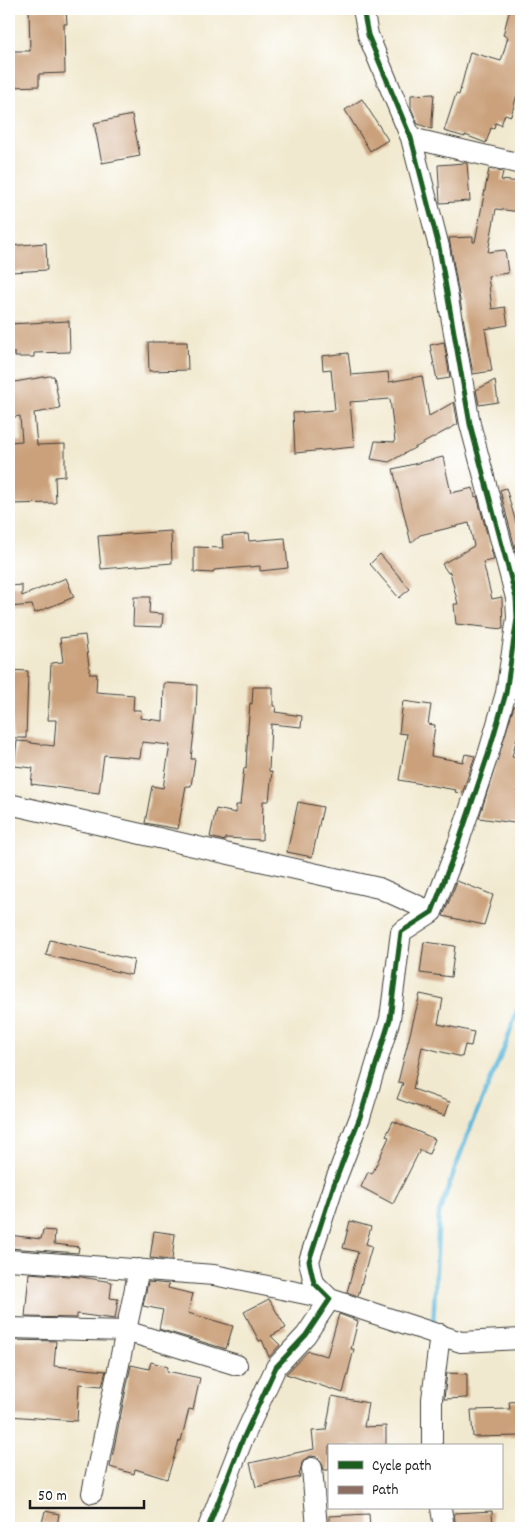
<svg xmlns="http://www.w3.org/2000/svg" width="530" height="1537" font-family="Dekko,sans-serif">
<rect width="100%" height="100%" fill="#fff"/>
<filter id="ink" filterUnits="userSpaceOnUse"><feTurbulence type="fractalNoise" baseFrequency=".02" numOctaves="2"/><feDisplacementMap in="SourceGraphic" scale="10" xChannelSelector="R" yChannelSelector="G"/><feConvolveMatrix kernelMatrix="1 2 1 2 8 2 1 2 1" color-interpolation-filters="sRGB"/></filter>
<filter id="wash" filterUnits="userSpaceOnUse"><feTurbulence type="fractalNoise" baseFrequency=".0096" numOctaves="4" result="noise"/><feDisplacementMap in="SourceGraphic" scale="20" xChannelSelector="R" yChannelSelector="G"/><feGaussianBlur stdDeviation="1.12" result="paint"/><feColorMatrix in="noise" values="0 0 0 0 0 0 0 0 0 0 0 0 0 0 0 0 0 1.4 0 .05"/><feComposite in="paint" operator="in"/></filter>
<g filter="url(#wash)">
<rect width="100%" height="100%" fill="#f1e9cf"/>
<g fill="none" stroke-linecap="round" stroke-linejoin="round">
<path stroke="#5eb9dc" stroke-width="4.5" d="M433,1327L439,1213L467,1136L507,1041L521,999"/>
</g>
<g id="blocks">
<path fill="#cba17b" d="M29,9H66L67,24H64L65,73L39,74V86L13,87L12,51H30Z
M510,9H521V96L517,95L511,116L505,114L501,125L495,123L494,129L491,128L486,143L465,135V137L444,131L456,94L459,95L470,52L501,61L508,37L503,35Z
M434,94L432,120V129L418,124L411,108V95Z
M362,99L388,140L370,151L345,110Z
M132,115L140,156L102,163L94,123Z
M465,163H467L470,201L440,203L438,165Z
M489,169L503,172L501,180L521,182V212L496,209L488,252L505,250L508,273L488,276L492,309L505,307L508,325L485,329L492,371L473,374L449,238L473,237V242H475Z
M46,243L47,270L10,272L9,246Z
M69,321L70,352L34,353V357H15V353H9V324Z
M148,342H187L188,370L149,371Z
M444,342L450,378L437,380L430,345Z
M348,353L351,375L388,372L389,382L422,376L429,416L454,402L458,424L389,462L371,459L375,441L395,442L390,399L350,402L354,447L295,453L293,413L335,410L331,369L323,370L322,356Z
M49,376H54L60,409L34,413L37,445L65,444V476L55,477L56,503L9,504V442L22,441L20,416L9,418V383Z
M495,380L498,402L479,405L476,390Z
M443,457L451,493L473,488L475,497L477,496L494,560L483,562L492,599L502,597L503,629L456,624L454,604H458L450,572L448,573L442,564L474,546L469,523L420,535L411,543L393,469Z
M506,488L521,540V571L500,490Z
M171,531L172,563L101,569L98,536Z
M248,534L249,541L285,538L288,568L260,571V566L214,570L213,573L194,572V547L223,548L222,536Z
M380,554L410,589L399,598L370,564Z
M66,578L74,597L35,613L32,605L9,607V586L22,585V596Z
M134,597H150L149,613L163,614L162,627L133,626Z
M85,635L90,674H97L96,692L134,695L133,710H141L140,718L163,721L164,683L197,685L196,715L191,759H195L191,786H186L178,829L145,823L152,786L163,788L170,745L142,742L140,758L104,755L99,793L31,784L33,768L14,766L17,741L31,742V743L54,746L56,720H48L51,663L63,662L60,638Z
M9,670L28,671L26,738H12V720H9Z
M253,687H273V706H276L275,712L302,716L301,727L271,724L269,771L272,772L269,801H263L262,840L225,838V841L210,837L216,809L236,813V805H240L244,768L246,769L248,727L250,703L252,704Z
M403,701L431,705L428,724L435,725L431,756L463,762L465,754L475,756L462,794L455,792L456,790L399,780L407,734L399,733Z
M514,706L521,708V721L512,757L521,760V779L517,795L521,796V824L479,818Z
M298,802L323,807L312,857L287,852Z
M457,881L493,895L484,925L443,916Z
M50,940L134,960L131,975L46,955Z
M424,942L455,946L451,977L420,973Z
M420,994L443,999L438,1024L474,1032L471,1046L465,1045L462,1057L422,1047L413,1089L450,1102L445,1116L397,1099L403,1083L398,1082Z
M393,1121L435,1139L429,1154L420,1150L393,1204L361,1187L368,1172L372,1174L389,1137L386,1136Z
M350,1221L371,1227L366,1244L372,1246L358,1296L347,1292L358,1252L343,1248Z
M43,1230L55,1231L54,1244L79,1247L78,1253L9,1248V1235L41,1239Z
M154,1231L175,1234L172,1260L150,1258Z
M29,1273L81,1277L112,1282L110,1298L118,1299L115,1319L77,1314V1318L25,1317Z
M148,1282L169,1284L168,1288L193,1294L188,1313L233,1326L226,1349L159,1329L163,1310L143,1306Z
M269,1299L286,1328L271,1336L280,1345L269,1357L262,1340L259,1341L244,1312Z
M339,1314L358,1321L351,1349H354L343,1393L286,1374L308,1351L327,1356Z
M9,1340L56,1341L54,1366L106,1371L102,1386L79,1384L77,1421L9,1416Z
M151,1362L168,1367L167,1371L200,1378L193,1410L189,1409L181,1441H179L167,1479L135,1469L134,1474L110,1467L131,1365L149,1369Z
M447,1373L467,1374V1398L444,1399Z
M332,1396L368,1403L364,1427L386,1426V1446H329V1470H324L321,1461L317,1457L311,1456L305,1459L302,1463L300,1473H299L300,1477L256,1487L250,1463L314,1449L312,1431L326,1430Z
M521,1401V1436L473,1437L471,1410L510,1409L509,1402Z
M45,1511L59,1514L57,1526L42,1523Z
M492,1511L493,1528H456L454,1513Z
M369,1514L370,1528H330L329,1516Z"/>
</g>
</g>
<g filter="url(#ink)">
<use href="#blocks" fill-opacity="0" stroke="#3c3b37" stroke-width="1"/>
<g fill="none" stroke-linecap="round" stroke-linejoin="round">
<g stroke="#3c3b37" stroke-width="22">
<path id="minor" d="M411,138L521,164
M9,804L379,888L432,912
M9,1260L214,1275L330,1299L461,1342L521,1339
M9,1328L126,1331L237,1365
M432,1446V1399L440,1334
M312,1468L317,1528
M92,1493L139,1269
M441,1508L444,1528
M208,1528L242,1441L276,1367L306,1335L330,1299L314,1283L309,1261L333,1187L360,1117L390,1019L401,932L432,912L458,844L488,755L506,693L517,618L516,598L470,424L439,247L411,138L368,35L363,9"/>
</g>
<use href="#minor" stroke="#fff" stroke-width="20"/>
<path stroke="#8d6e63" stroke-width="4" stroke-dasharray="8 4" stroke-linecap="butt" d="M521,1018L518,1026L521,1030"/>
<g stroke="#fff" stroke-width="8">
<path id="cycleway" d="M208,1528L242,1441L276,1367L306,1335L330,1299L314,1283L309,1261L333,1187L360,1117L390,1019L401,932L432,912L458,844L488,755L506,693L517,618L516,598L470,424L439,247L411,138L368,35L363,9"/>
</g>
<use href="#cycleway" stroke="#1b5e20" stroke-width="5"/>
</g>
</g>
<rect width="530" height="1537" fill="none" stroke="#fff" stroke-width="30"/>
<rect x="328" y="1444" width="175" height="65" fill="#ffffff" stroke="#a4a4a4"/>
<rect x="338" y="1461" width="25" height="8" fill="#1b5e20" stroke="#a4a4a4"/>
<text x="372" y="1470" font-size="15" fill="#1c1c1c">Cycle path</text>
<rect x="338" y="1486" width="25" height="8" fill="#8d6e63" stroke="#a4a4a4"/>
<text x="372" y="1494" font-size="15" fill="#1c1c1c">Path</text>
<path d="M30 1500v8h114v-8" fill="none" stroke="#1c1c1c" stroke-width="2.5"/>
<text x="38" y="1500" font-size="15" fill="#1c1c1c" stroke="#ffffff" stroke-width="4" paint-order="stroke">50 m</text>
</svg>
